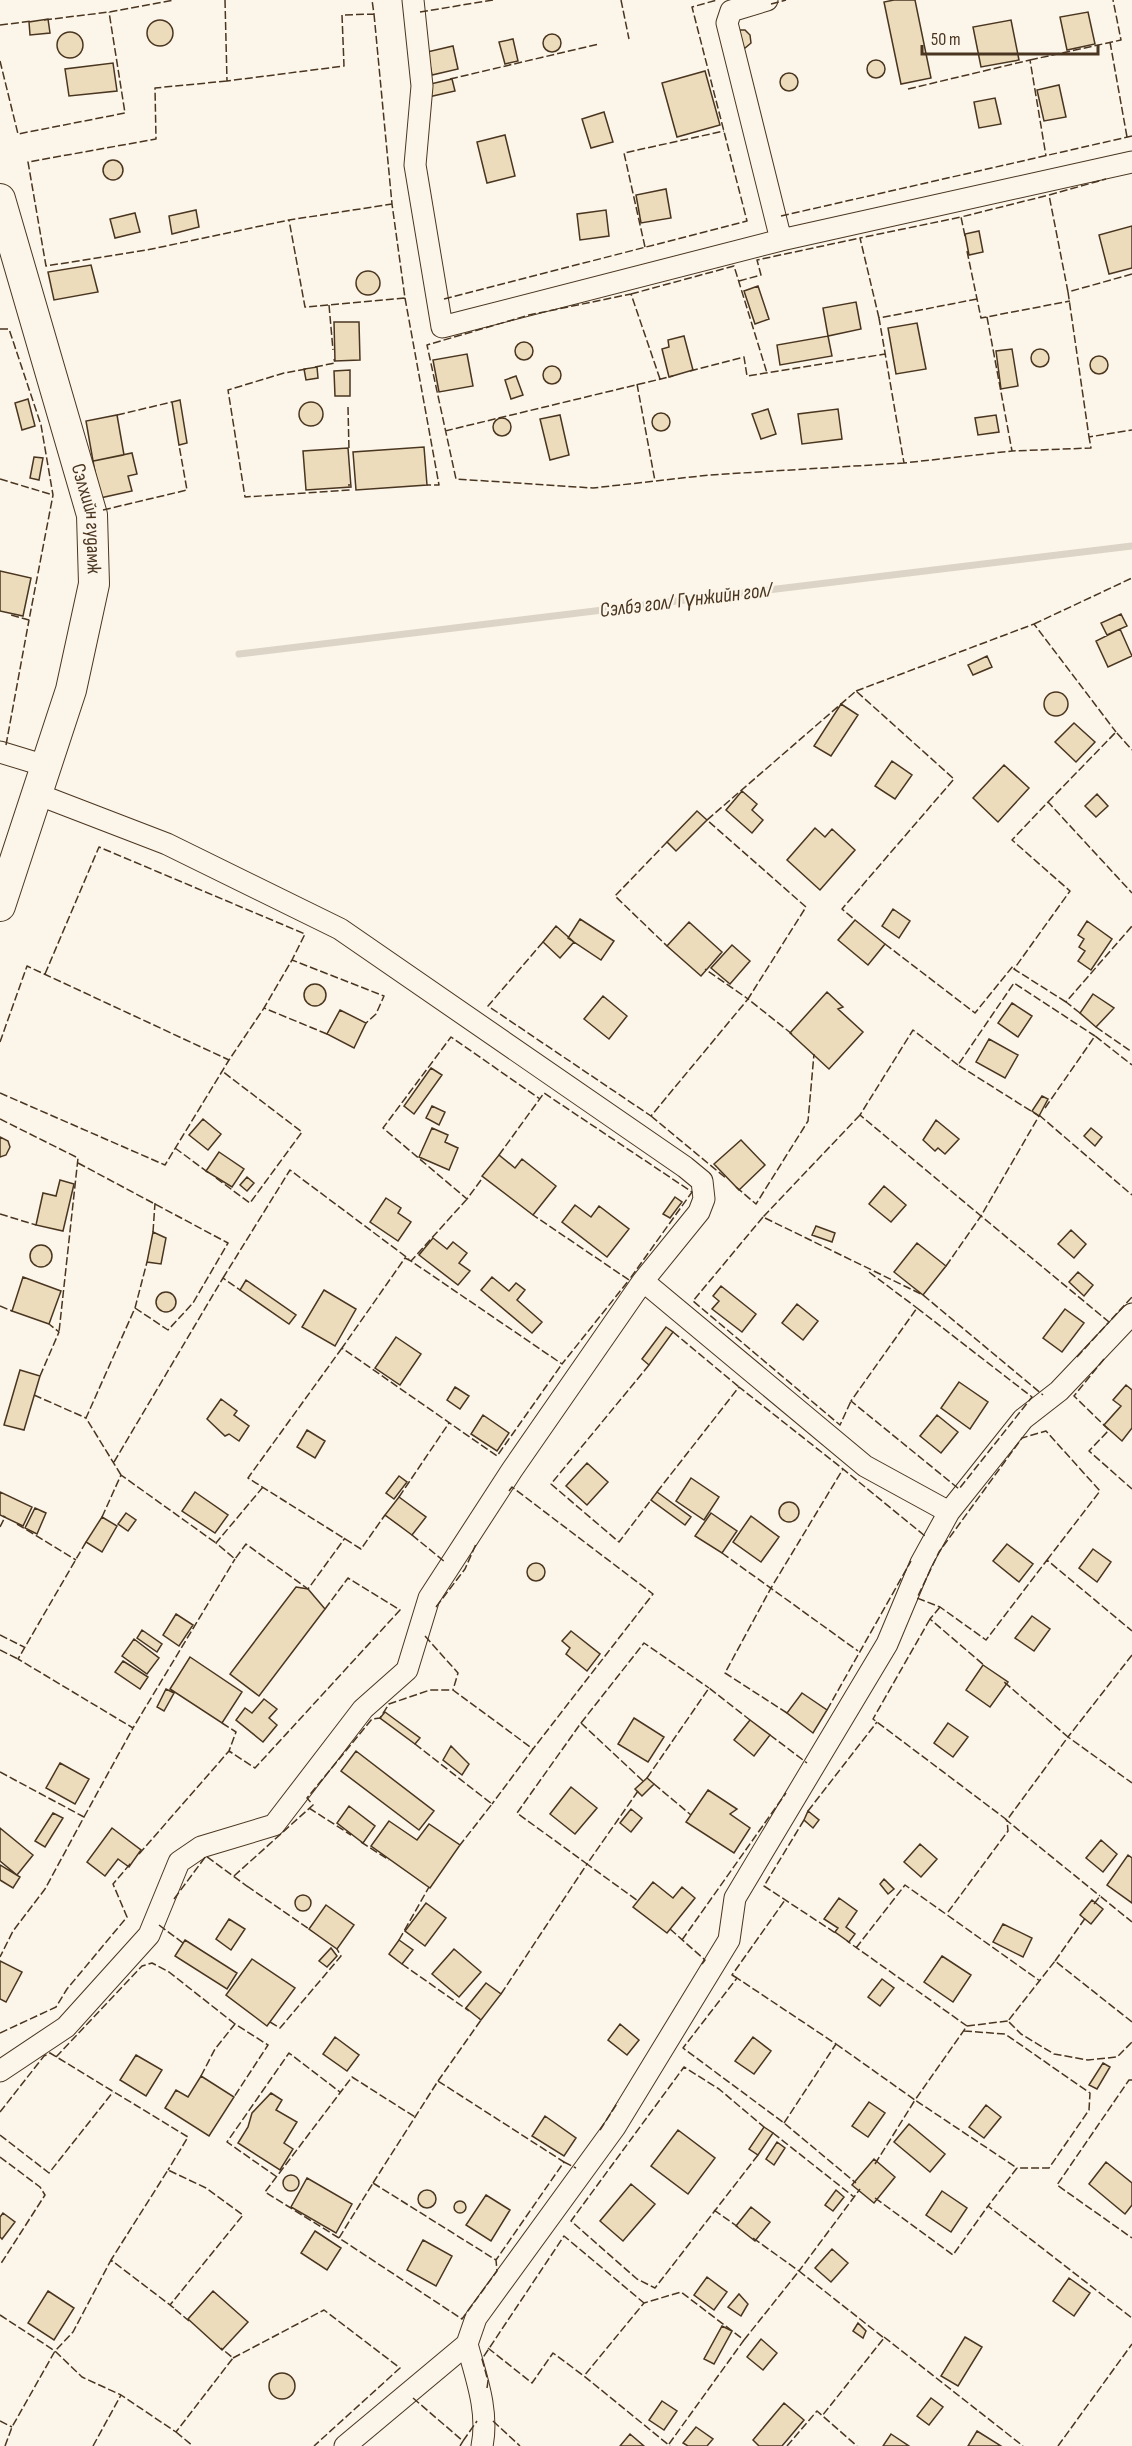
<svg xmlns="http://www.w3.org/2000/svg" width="1132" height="2446" font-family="'Sofia Sans Condensed',sans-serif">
<rect width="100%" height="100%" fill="#fbf6e9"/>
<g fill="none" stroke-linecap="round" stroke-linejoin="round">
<path stroke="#dcd4c6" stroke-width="7" d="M239,654L1132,546"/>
</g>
<path fill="#ecdcbc" stroke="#4a3520" stroke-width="1.5" d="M894,0H915L931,78L901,84L884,2Z
M1088,12L1095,44L1067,50L1060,17Z
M48,19L50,33L30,35L29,22Z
M147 33a13 13 0 1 1 26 0a13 13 0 1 1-26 0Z
M1011,20L1019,60L981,67L973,27Z
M738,30H745L750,35L751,43L745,48L741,49Z
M57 45a13 13 0 1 1 26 0a13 13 0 1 1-26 0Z
M543 43a9 9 0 1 1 18 0a9 9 0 1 1-18 0Z
M513,39L518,61L505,64L499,42Z
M453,46L458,69L432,75L427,52Z
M867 69a9 9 0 1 1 18 0a9 9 0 1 1-18 0Z
M113,63L117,91L69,96L65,69Z
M705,71L720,125L677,137L662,83Z
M780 82a9 9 0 1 1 18 0a9 9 0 1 1-18 0Z
M452,79L455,91L424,98L422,86Z
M1059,85L1066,117L1044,121L1037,90Z
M995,98L1001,124L979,128L974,102Z
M604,112L613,142L591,148L582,119Z
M505,135L515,176L487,183L477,142Z
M103 170a10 10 0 1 1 20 0a10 10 0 1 1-20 0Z
M666,189L671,218L641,223L636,195Z
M196,210L199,227L172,234L169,216Z
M606,210L609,236L580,240L577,214Z
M135,213L140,232L115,238L110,219Z
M1132,226V268L1109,274L1099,235Z
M979,231L983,252L969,255L965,234Z
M91,265L98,292L54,300L48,272Z
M356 283a12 12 0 1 1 24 0a12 12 0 1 1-24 0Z
M758,286L769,319L755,324L744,291Z
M856,302L861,329L828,336L823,308Z
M334,322H359L360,360L335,361Z
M917,323L926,369L896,374L888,328Z
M684,336L693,370L669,377L662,349L669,347L668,340Z
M828,336L832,356L780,365L777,345Z
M515 351a9 9 0 1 1 18 0a9 9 0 1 1-18 0Z
M1031 358a9 9 0 1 1 18 0a9 9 0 1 1-18 0Z
M1012,349L1018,386L1001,389L996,351Z
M467,354L473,386L439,392L433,360Z
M1090 365a9 9 0 1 1 18 0a9 9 0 1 1-18 0Z
M543 375a9 9 0 1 1 18 0a9 9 0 1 1-18 0Z
M317,367L318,378L306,380L304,369Z
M350,370V396H335L334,371Z
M516,376L523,395L511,399L505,380Z
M28,399L35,426L22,430L15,403Z
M180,400L187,443L179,445L172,402Z
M299 414a12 12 0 1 1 24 0a12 12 0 1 1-24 0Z
M768,409L776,434L761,439L752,414Z
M838,409L842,439L802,444L798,414Z
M652 422a9 9 0 1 1 18 0a9 9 0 1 1-18 0Z
M117,415L124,455L93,461L86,421Z
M560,415L569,455L550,460L540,419Z
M996,415L999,432L978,435L975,418Z
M493 427a9 9 0 1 1 18 0a9 9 0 1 1-18 0Z
M424,447L427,485L356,490L353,452Z
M348,448L351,487L306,490L303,451Z
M132,453L137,474L128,476L132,491L100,498L93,461Z
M34,457L43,458L39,480L30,478Z
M0,571L31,578L23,616L0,611Z
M1121,614L1127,626L1107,635L1101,623Z
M1120,629L1132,656L1108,667L1096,641Z
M987,656L992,667L973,675L968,665Z
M1044 704a12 12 0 1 1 24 0a12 12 0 1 1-24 0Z
M841,704L858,715L831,756L814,746Z
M1074,723L1095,742L1076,762L1055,742Z
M892,761L912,775L895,799L875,786Z
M1004,765L1029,788L998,822L973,798Z
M742,791L757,804L752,810L763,820L752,833L726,810Z
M1097,794L1108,806L1096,817L1085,806Z
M697,811L707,820L676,851L667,842Z
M815,828L825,837L832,829L855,850L820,890L787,860Z
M893,909L910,921L899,938L882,926Z
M580,919L614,941L601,960L568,938Z
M855,920L885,944L868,965L838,940Z
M1087,921L1112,939L1091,970L1078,961L1085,951L1079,947L1084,939L1078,935Z
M689,922L722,952L701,976L667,946Z
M556,926L574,942L560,958L543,942Z
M732,945L750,961L730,984L711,968Z
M304 995a11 11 0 1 1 22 0a11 11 0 1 1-22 0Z
M827,992L843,1007L838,1009L863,1032L829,1069L790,1033Z
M1093,994L1114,1008L1096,1027L1080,1013Z
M603,996L627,1016L609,1039L584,1019Z
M1012,1003L1032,1016L1018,1037L998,1023Z
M340,1010L366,1023L354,1048L327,1034Z
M989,1039L1018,1055L1005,1078L976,1062Z
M431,1068L442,1075L414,1114L404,1106Z
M1042,1096L1048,1099L1039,1116L1032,1111Z
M432,1106L445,1112L439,1125L426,1118Z
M203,1119L221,1134L208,1150L189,1135Z
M936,1120L959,1139L945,1154L938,1148L935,1151L923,1140Z
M432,1128L448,1135L445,1142L458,1148L449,1170L419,1157Z
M1091,1128L1102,1137L1095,1146L1084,1136Z
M0,1137L8,1141L10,1147L6,1155L0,1157Z
M741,1140L765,1165L739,1190L714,1164Z
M219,1152L244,1169L232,1187L206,1171Z
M499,1155L515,1168L522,1159L556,1186L533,1215L482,1176Z
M247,1177L254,1183L247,1191L240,1185Z
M60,1180L74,1184L63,1231L36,1225L43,1193L56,1196Z
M884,1186L906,1205L891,1222L869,1204Z
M675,1197L682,1202L670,1218L663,1214Z
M386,1198L401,1208L398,1213L411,1222L398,1241L370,1222Z
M575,1205L591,1217L599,1206L629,1229L607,1257L562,1222Z
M816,1226L835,1233L832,1242L812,1235Z
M1071,1230L1086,1244L1074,1258L1058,1244Z
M153,1232L166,1238L161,1264L147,1262Z
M433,1238L447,1249L453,1242L467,1253L459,1263L470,1271L458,1285L419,1255Z
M917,1243L946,1266L923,1295L894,1272Z
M30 1256a11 11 0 1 1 22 0a11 11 0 1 1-22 0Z
M1078,1272L1093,1285L1084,1296L1069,1282Z
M23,1277L61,1291L49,1324L12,1311Z
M492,1277L509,1291L516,1283L525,1290L517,1300L542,1322L532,1333L481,1290Z
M246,1280L296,1315L289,1324L240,1290Z
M721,1286L756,1314L742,1332L712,1309L719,1301L713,1296Z
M324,1290L356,1309L335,1346L302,1327Z
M156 1302a10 10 0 1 1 20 0a10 10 0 1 1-20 0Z
M797,1304L818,1321L803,1340L782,1323Z
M1065,1309L1084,1323L1062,1352L1043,1338Z
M666,1327L673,1332L649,1365L642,1359Z
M396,1337L421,1354L400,1385L375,1368Z
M20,1370L40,1376L24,1430L4,1425Z
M959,1382L988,1402L970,1429L941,1408Z
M1126,1385L1132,1390V1428L1122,1441L1104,1425L1121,1406L1113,1400Z
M455,1387L469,1396L460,1409L447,1400Z
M221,1399L237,1411L234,1415L249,1426L239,1441L229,1434L225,1436L207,1419Z
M483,1415L509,1433L497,1451L471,1434Z
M937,1415L958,1432L941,1453L920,1436Z
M307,1430L325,1441L315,1458L297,1447Z
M587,1463L608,1482L587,1505L566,1486Z
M399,1476L407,1482L394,1499L386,1493Z
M691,1478L719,1497L704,1520L676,1501Z
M0,1492L32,1507L23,1526L0,1515Z
M195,1492L228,1515L215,1533L182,1511Z
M657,1492L691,1517L685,1525L651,1500Z
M399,1497L426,1517L412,1535L385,1515Z
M779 1512a10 10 0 1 1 20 0a10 10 0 1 1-20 0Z
M35,1508L46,1513L37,1534L25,1528Z
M126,1513L136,1520L128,1531L118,1524Z
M711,1513L737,1531L722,1553L695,1536Z
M751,1516L779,1537L761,1562L733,1542Z
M102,1517L117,1526L102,1552L86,1542Z
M1007,1544L1033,1564L1019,1582L993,1561Z
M1093,1549L1111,1562L1097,1582L1079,1568Z
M527 1572a9 9 0 1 1 18 0a9 9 0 1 1-18 0Z
M296,1587L308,1589L325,1609L259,1696L230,1674Z
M176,1614L193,1625L179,1646L163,1635Z
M1032,1616L1050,1629L1034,1651L1015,1638Z
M142,1630L162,1644L157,1652L137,1638Z
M571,1631L600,1654L587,1671L566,1654L570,1648L562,1641Z
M134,1639L159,1658L147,1674L122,1656Z
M190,1657L242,1692L222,1723L170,1689Z
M123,1661L148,1677L140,1689L115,1672Z
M983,1665L1008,1682L990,1707L966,1690Z
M166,1689L174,1693L164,1711L157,1707Z
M802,1693L827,1710L813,1733L787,1713Z
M264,1699L277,1709L269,1718L277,1725L263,1742L236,1720L245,1708L252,1713Z
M385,1712L420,1738L415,1744L380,1718Z
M634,1718L664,1737L648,1762L618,1744Z
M750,1720L770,1735L754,1756L734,1740Z
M948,1723L968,1737L953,1757L934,1743Z
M451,1746L469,1764L462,1775L443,1760Z
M356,1751L434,1811L419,1830L341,1771Z
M60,1763L89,1779L75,1804L46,1788Z
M647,1778L654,1784L642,1796L635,1789Z
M571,1787L597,1808L575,1834L550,1814Z
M708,1790L737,1809L730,1814L750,1828L734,1853L686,1822Z
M349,1806L375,1826L363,1843L337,1823Z
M631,1809L642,1818L631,1832L620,1823Z
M808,1811L819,1820L813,1828L804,1820Z
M53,1813L63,1818L45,1847L35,1841Z
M389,1821L417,1840L429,1824L460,1845L430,1888L371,1846Z
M0,1828L33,1855L17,1875L0,1861Z
M112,1828L141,1850L129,1867L118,1859L105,1876L87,1862Z
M1101,1840L1117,1854L1103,1872L1086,1858Z
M920,1844L937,1859L921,1877L904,1862Z
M1128,1855L1132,1858V1903L1107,1885Z
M0,1865L20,1877L13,1888L0,1880Z
M884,1879L894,1889L888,1894L880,1884Z
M653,1882L673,1898L682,1887L695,1898L667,1933L633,1907Z
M295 1903a8 8 0 1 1 16 0a8 8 0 1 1-16 0Z
M839,1898L857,1911L846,1927L855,1934L849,1942L835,1932L838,1928L824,1919Z
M1092,1900L1103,1909L1091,1924L1080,1915Z
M426,1903L446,1918L425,1946L405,1931Z
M326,1905L354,1925L337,1949L309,1929Z
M229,1919L245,1929L231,1950L216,1939Z
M1003,1924L1032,1938L1023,1957L993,1942Z
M185,1940L237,1973L227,1989L175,1956Z
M399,1940L413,1950L402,1964L389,1954Z
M331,1948L337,1956L327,1967L319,1961Z
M454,1949L481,1972L459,1997L432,1974Z
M942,1956L971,1975L953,2002L924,1982Z
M252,1959L295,1988L267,2026L226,1995Z
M0,1961L22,1972L6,2002L0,1999Z
M882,1979L894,1988L880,2006L868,1997Z
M486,1983L501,1994L481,2020L466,2008Z
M620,2024L639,2040L627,2055L608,2040Z
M335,2037L359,2055L347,2071L323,2054Z
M753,2037L771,2051L754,2074L735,2061Z
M136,2055L162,2070L146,2096L120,2080Z
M1103,2063L1110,2067L1097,2089L1089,2085Z
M201,2076L234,2097L209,2136L165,2108L176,2090L188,2097Z
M271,2093L282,2100L276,2110L297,2122L284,2143L293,2149L280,2170L238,2143L248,2127L252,2113Z
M869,2102L885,2113L868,2137L852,2126Z
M986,2105L1001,2117L984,2138L969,2127Z
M545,2116L576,2138L564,2156L532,2136Z
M909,2124L945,2154L930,2172L894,2142Z
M764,2127L773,2133L758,2155L749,2149Z
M678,2130L715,2158L688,2194L651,2166Z
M777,2142L785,2148L774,2165L766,2159Z
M874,2159L895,2177L874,2203L852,2185Z
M1106,2162L1132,2183V2205L1125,2214L1089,2184Z
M283 2183a8 8 0 1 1 16 0a8 8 0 1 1-16 0Z
M307,2178L352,2204L336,2233L291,2207Z
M631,2184L655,2204L623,2241L600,2221Z
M418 2199a9 9 0 1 1 18 0a9 9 0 1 1-18 0Z
M836,2190L844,2197L833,2211L825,2205Z
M942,2191L967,2208L951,2232L926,2215Z
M486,2195L510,2210L491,2241L466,2225Z
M454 2207a6 6 0 1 1 12 0a6 6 0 1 1-12 0Z
M751,2207L770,2222L755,2241L736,2226Z
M3,2213L15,2222L2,2239L0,2237V2217Z
M315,2231L341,2248L327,2270L301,2253Z
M423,2240L452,2256L436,2286L407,2270Z
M832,2249L848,2263L831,2282L815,2268Z
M707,2277L727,2292L714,2310L694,2295Z
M1069,2278L1090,2293L1074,2316L1053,2301Z
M48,2291L74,2308L54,2340L28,2323Z
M213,2291L248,2322L222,2350L188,2319Z
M739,2294L748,2304L741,2316L728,2307Z
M858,2323L866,2331L863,2338L853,2331Z
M722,2326L732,2331L714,2364L704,2359Z
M965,2337L982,2347L958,2386L941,2376Z
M761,2339L777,2353L763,2370L747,2357Z
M269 2386a13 13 0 1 1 26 0a13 13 0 1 1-26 0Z
M931,2398L943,2407L929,2425L917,2416Z
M662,2401L677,2411L664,2430L649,2420Z
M784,2403L804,2420L782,2446H759L753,2440Z
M696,2427L713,2439L707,2446H688L683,2443Z
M977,2431L1001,2446H968Z
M630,2434L644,2446H620Z
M891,2434L909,2446H883Z"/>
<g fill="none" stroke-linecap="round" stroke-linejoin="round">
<g stroke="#4a3520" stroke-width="23">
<path id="street" d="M413,0L422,86L415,165L442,327L781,240L1132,162
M767,0L731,11L727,23L781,240
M0,752L46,766
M37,794L167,844L340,929L685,1167L702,1181L704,1199L699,1212L643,1281
M0,2071L66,2027L149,1935L179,1862L201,1847L274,1825L363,1709L407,1670L429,1598L512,1470L643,1281L865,1466L949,1512
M467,2344C476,2377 489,2412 482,2446
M345,2446L467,2344L476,2318L615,2127L729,1940L735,1898L887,1644L921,1563L949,1512L1023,1419L1059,1391L1132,1314"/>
</g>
<g stroke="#4a3520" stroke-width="32">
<g id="secondary">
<path id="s1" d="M0,199L92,515L94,584L71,690L0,906"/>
</g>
</g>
<use href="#street" stroke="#fbf6e9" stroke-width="21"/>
<use href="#secondary" stroke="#fbf6e9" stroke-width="30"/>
<path stroke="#4a3520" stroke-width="1.5" stroke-dasharray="8 3" stroke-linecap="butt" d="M225,0L227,81L344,66L342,15L374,14L372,0
M621,0L629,39
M771,4L786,0
M420,12L493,0
M374,14L392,204L405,298L305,307L289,220L392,204
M44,20L109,12L174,0
M0,25L32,21
M1110,42L1127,137
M1030,60L1121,40L1113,0
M0,61L18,134L125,113L109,12
M450,79L599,44
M227,81L155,88L156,139L28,162L46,266L147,250L289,220
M908,89L1030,60L1046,156
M781,216L1132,136
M965,236L961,217L1049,195
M645,247L624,153L724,131
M967,251L981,318L1070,301
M1132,274L1068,292L1089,437L1132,430
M739,281L761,275L757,260L860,238
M1068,292L1049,195L1106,179
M631,294L734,266L767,373
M405,298L439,485H427
M444,299L747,221L692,7L717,0
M977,299L879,318L904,463L1012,451
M329,305L333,350
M987,317L1012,451L1091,448L1089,437
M879,318L860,238L961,217
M0,329H9L41,425L53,495L29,620L11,615
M315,367L335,363L334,359
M306,369L284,373L228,390L245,497L349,490V484
M690,371L744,357L747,376L885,354
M660,379L631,294L529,315L427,345L456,479L593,488L709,475L904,463
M637,384L655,481
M348,407L349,451
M117,415L172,402
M445,431L673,376
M0,479L53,495
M103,510L187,490L179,445
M1034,624L1132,578
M856,691L1034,624L1116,732
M6,745L29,620
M1048,802L1116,732L1132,750
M667,842L615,896L667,946
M543,942L488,1006L651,1116L748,999L705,969
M885,944L975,1013L1013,966
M45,974L99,847L305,934L292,960
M1066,1002L1014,969L1070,891L1012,840L1048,802L1132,893
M1080,1013L1066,1002L1132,926
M1096,1027L1132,1052
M327,1034L264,1008L292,960L384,996L376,1014L366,1023
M792,1034L748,999L806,907L707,820L856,691L954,779L842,909L855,920
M0,1042L27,966L229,1060L264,1008
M958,1065L913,1030L860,1115L981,1216L1039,1116L958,1065L1014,983L1095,1036
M0,1093L165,1165L229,1060
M1045,1108L1095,1036L1132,1065
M860,1115L763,1217L923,1295L1043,1395
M1039,1115L1132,1195
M651,1116L727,1179
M0,1119L78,1158L59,1332
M175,1148L209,1173
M499,1155L544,1093L692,1192L629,1280L533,1215
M78,1163L228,1243L193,1303L168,1330L135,1308
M216,1178L250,1203L302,1132L222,1071
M481,1180L467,1199L383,1128L451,1037L540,1099
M736,1187L756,1204L808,1121L814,1054
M467,1199L411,1261L562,1364L629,1280
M0,1214L36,1225
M763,1217L693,1301L840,1425L851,1401
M153,1232L155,1203
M411,1261L405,1258L342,1348L497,1456L562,1364
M946,1266L981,1216L1109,1322L1132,1297
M869,1272L917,1308
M223,1278L290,1170L409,1259
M0,1306L12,1311
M917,1308L1032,1397L959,1489L851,1401Z
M673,1332L739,1387
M342,1348L248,1478L361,1549L385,1515
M1077,1357L1109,1322
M1104,1359L1074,1396L1109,1430L1089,1451L1132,1489
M649,1365L551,1484L619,1542L651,1500
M40,1376L59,1332L49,1324
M34,1395L86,1418
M114,1462L223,1278L240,1290
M121,1475L86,1418L135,1308L147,1262
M263,1487L216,1543L235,1559L246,1544L308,1589L345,1538
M509,1491L512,1487L653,1594L533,1749
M657,1492L739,1387L843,1469
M399,1497L449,1423
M102,1517L121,1475L216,1543
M17,1524L76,1560
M0,1527L5,1517L3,1516
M412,1535L445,1562
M86,1542L18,1659L133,1728L235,1559
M722,1553L858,1651
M1047,1560L1100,1491L1046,1431L1022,1438L939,1552L917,1598L940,1607L986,1640L1047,1560L1132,1631
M436,1607L465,1569L476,1544
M940,1607L930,1619L985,1666
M930,1619L873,1719L1007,1820L1068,1737L1003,1681
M0,1635L24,1647
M425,1636L458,1673L453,1690
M0,1650L18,1659
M1132,1655L1068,1737L1132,1783
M827,1710L911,1561
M787,1713L725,1673L771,1588L843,1469L925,1536L924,1538
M222,1723L236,1732L229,1751L255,1768L400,1610L348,1578L325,1609
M581,1723L644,1643L709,1688
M770,1735L807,1763
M415,1744L492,1804L460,1845
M0,1772L84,1817L45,1889L13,1931L0,1957
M647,1778L709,1688L750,1720
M654,1784L691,1815
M638,1791L587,1864L517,1813L581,1723L643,1781
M309,1808L351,1835
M808,1811L877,1722
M84,1817L133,1728
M1005,1819L1100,1896
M804,1820L764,1886L837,1934
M361,1842L389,1860
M139,1854L229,1751
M234,1876L313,1805L307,1798L372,1719L380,1718L389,1704L430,1690H453L533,1749L492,1804
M247,1886L309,1929
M174,1899L206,1856L248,1887
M1094,1904L1100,1896L1132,1922
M948,1912L1008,1831L1007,1820
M159,1925L183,1943
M670,1929L705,1960L702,1964
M399,1940L429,1887
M682,1940L786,1793
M856,1948L905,1885L1040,1981
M1055,1961L1086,1917
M402,1964L469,2011
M737,1978L732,1975L785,1900
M501,1994L587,1864L638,1901
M270,2022L280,2028L341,1956L337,1949
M1132,2022L1055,1961L1008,2021L1021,2034L1054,2054L1088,2060L1117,2057L1132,2042
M967,2026L1008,2021
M964,2031L1005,2034L1090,2093L1089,2110L1049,2168H1017
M0,2033L56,2007L67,1989L127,1917L113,1884L131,1863
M836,2044L915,2100L967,2026L847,1941
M56,2057L142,1966L152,1963L169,1972L235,2024
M201,2076L215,2049L235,2024L268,2045L234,2097
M1132,2080H1129L1057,2185L1132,2238
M438,2081L481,2020L479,2018
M0,2112L44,2056L50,2053L188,2137L168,2170
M784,2123L836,2044L737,1978L683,2048L784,2123L856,2183
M600,2130L618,2102
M773,2133L854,2197
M0,2135L49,2173L113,2092
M758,2155L655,2288L637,2279L571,2221L684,2067L719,2089L764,2127
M0,2157L40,2187L45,2195L0,2265
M564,2162L576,2168
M875,2164L915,2100L1017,2168L988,2206
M277,2177L227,2142L289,2053L340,2092
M373,2183L496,2260L497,2271L462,2319L339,2238Z
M373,2183L438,2081L564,2162L496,2260
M875,2198L953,2255L988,2206L1132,2318
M714,2210L738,2227
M339,2238L265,2192L352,2077L415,2117
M753,2238L799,2271L860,2189
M174,2308L111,2260L168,2170L206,2188L243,2215L170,2305L189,2321
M0,2315L55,2351L82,2377L121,2395L176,2432L233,2358L221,2348
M884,2337L1023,2446
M744,2340L799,2271L884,2338L822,2416
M488,2348L532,2383L553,2353L584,2376
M233,2358L324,2310L400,2368L314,2446
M487,2388L488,2381L482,2359L564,2236L644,2303
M413,2398L463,2441L460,2446
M0,2421L12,2427
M493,2421L520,2446
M176,2432L193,2446
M463,2441L477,2421
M669,2444L744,2340L681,2292L644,2303L584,2376L670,2446
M5,2446L12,2427L55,2351L73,2332L111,2260
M93,2446L121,2395
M787,2446L817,2411L857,2446
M1058,2446L1132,2344"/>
</g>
<g text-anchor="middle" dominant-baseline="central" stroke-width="4.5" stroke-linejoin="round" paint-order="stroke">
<g font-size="20" fill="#4a3520" stroke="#fbf6e9">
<text stroke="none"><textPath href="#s1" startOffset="332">Сэлхийн гудамж</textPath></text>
</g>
<g font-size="21" font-style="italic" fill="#4a3520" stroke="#fbf6e9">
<text transform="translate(686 600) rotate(-7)">Сэлбэ гол/ Гүнжийн гол/</text>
</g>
</g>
<path d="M922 45v9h176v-9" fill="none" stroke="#4a3520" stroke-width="3"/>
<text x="931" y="45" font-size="18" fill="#4a3520" stroke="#fbf6e9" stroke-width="4.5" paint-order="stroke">50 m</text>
</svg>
